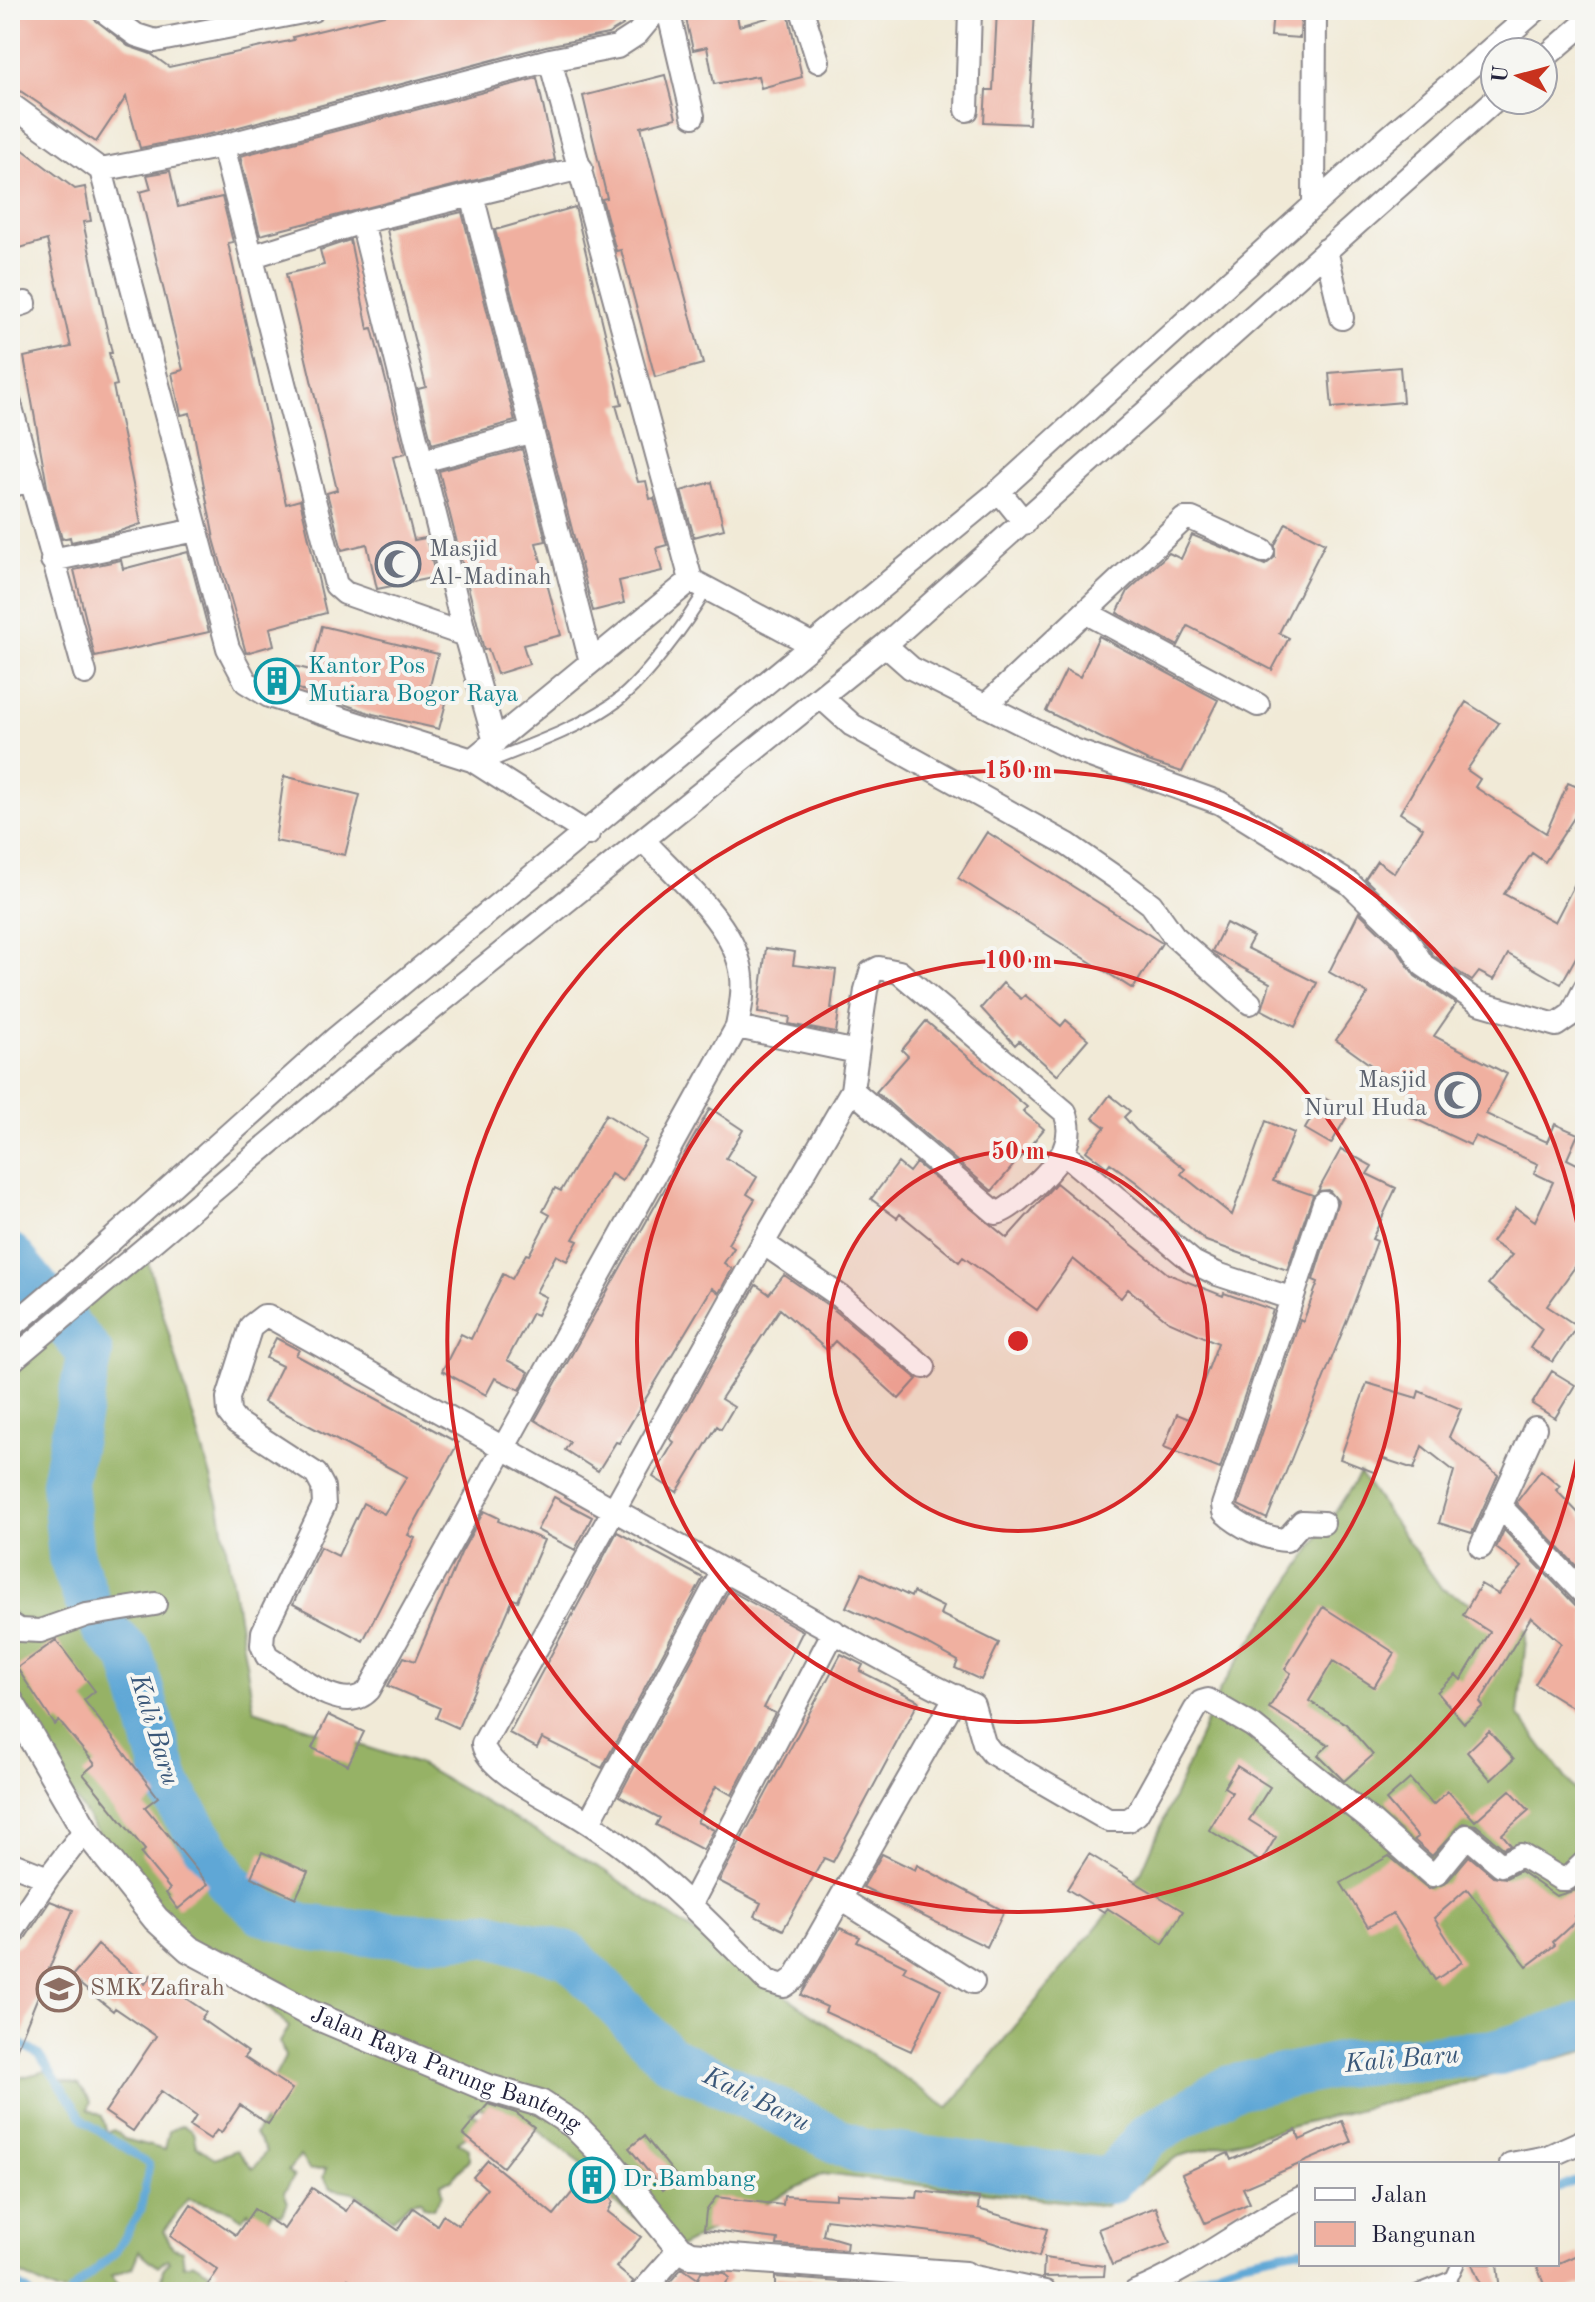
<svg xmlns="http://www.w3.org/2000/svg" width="1595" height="2302" font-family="'Old Standard TT',serif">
<rect width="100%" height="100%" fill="#f6f6f2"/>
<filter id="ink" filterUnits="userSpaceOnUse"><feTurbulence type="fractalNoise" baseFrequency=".0125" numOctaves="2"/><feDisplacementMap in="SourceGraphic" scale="16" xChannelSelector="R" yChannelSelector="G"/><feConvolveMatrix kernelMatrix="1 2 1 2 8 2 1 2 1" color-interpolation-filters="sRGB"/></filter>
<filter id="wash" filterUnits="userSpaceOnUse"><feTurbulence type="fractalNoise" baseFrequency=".006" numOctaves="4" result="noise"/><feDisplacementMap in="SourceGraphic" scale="32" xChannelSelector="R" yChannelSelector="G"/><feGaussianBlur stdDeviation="1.8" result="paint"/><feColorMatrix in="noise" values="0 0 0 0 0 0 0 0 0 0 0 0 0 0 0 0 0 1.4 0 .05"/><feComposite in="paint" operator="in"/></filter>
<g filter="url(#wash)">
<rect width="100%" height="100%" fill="#f1ead7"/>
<path fill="#96b266" stroke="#5c6a50" stroke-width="2" d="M145,1252L219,1505L254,1710L418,1764L605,1871L948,2108L1141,1873L1220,1689L1360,1474L1442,1589L1527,1630L1518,1714L1585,1804V2051L1179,2156L1105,2206L823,2174L679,2247L613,2202L590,2170L534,2127L478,2107L470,2113L478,2116L469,2134L458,2142L469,2149V2160L451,2180L441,2183L443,2194L433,2208L423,2206L421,2200L410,2202L393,2219L353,2192L330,2188L323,2177L326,2168L310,2170L300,2156L288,2171L294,2177L284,2192L288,2202L282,2215L272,2212L268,2221L263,2223L248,2211L242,2219L229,2210L188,2199L164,2231L173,2248L182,2251L184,2266L194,2263L210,2272L198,2292L167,2290L161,2280L163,2269L170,2261L167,2259L158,2267L139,2251L132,2268L111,2276L118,2284L98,2292H56L10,2269L11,2080L46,2071L56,2079L79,2085L91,2102L88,2109L102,2116L107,2132L115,2130L124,2139L165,2150L169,2131L182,2125L193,2132L196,2146L215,2158L237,2150L253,2169L266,2151L255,2134L275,2106L265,2095L285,2057L280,2042L289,2027L227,1970L154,1917L10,1701V1354Z"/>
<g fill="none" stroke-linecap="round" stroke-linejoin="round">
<path stroke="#5ea7d6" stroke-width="8" d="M10,2037L39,2055L85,2121L149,2164L141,2209L116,2252L70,2292
M1557,2189L1585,2177
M10,2281L29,2292
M1164,2289L1240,2261L1301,2249"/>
<path stroke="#5ea7d6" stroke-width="46" d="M10,1256L90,1353L64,1482L71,1557L87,1600
M104,1628L131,1656L168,1784L181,1807L229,1882L263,1912L307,1927L336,1931L416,1936L486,1934L569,1955L667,2057L859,2151L1110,2181L1149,2135L1230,2088L1348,2063L1499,2052L1585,2025"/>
</g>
<g id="blocks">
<path fill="#f0b0a0" d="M10,10H84L128,46L151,54L169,67L294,40L293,37L405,10H614L623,25L608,34L546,46L220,132L140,148L126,97L96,142L10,84Z
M684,10H736L739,26L788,12L802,77L761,88L758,76L714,84L707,47L693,50Z
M997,10H1035L1029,124L984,122L986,90H993Z
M1273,10H1301L1300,38L1271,36Z
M665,75L676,118L641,127L703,364L655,377L621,250L616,251L602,199L607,198L583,96Z
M537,78L555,160L260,235L240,156Z
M10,140L75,189L85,187L91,221L83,222L112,353H109L117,385L113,386L141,524L117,532L71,542L70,537L62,539L47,486L24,357L71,347L47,240L10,251Z
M170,171L178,207L222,197L233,242L228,243L286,504L300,500L326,613L270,628L274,645L246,653L214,539L190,413L181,415L172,373L183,370L140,192L151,189L147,175Z
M575,207L622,404L616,405L638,482L646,481L650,499L654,498L667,545L656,548L662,571L619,581L624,603L593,611L495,230Z
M462,212L515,421L432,444L418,389L426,387L387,230Z
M350,240L368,329L372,328L405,454L393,457L414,540L426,538L436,577L377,589L367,544L342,550L327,493L337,490L286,274L324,265L320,250Z
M1400,367L1403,402L1332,408L1329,373Z
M522,449L546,541L536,543L561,635L523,645L529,664L497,674L488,649L484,650L439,471Z
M712,482L724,529L694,537L681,491Z
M1286,523L1325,543L1279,633L1289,638L1272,670L1188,626L1178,646L1117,613L1128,591L1169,553L1181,559L1192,535L1265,565L1275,557V545Z
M188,552L209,632L95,657L74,570L121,560L123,569Z
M322,626L438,654L427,698L446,703L439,729L373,714L266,678L271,661L311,670Z
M1099,636L1218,700L1182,772L1148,761L1046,711L1066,670L1080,677Z
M1466,702L1499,723L1467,770L1480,779L1475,787L1546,833L1568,783L1585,790V801L1545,862L1532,853L1504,894L1555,922L1585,864V941L1561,984L1508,954L1494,980L1479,972L1472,981L1433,955L1417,929L1365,879L1377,861L1394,873L1423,828L1400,813Z
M284,776L360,795L345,855L275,841Z
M987,832L1162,943L1133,989L958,878Z
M1359,912L1396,948L1415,976L1456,1004L1434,1036L1507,1074L1486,1114L1547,1142L1555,1124L1578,1134L1567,1159L1585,1168V1253L1547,1306L1577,1326L1553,1362L1530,1348L1542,1329L1488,1284L1512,1255L1492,1242L1516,1208L1535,1221L1553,1182L1534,1173L1538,1164L1475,1136L1470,1145L1409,1116L1418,1099L1336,1040L1368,994L1329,972Z
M1226,923L1253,937L1247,948L1317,983L1295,1027L1262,1010L1270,983L1212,951Z
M766,948L795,952L793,965L836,970L831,1009L839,1010L836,1033L789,1024L790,1017L758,1013Z
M1003,983L1021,999L1025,995L1061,1026L1066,1020L1088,1039L1057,1075L1019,1041L1015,1045L981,1008Z
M926,1021L1027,1107L1023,1111L1044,1129L992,1191L876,1092L908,1056L902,1050Z
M1110,1095L1130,1111L1124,1117L1136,1130L1185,1169L1181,1174L1232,1215L1266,1121L1294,1133L1273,1181L1313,1195L1287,1270L1206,1241L1136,1182L1110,1163L1107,1167L1086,1151L1105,1127L1093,1118Z
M1323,1097L1349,1113L1331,1144L1305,1129Z
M710,1108L743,1130L726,1158L757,1177L747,1194L755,1199L728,1244L734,1248L724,1263L732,1269L719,1293L712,1288L619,1443L616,1442L598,1471L565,1450L570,1442L535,1420Z
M606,1114L647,1140L622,1181L611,1174L573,1239L578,1241L567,1261L556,1255L536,1292L546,1297L537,1315L532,1313L507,1360L529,1372L520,1390L495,1378L486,1395L442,1371L461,1334L471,1339L503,1274L512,1279L526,1254L529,1255L550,1215L543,1211L555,1188L561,1191Z
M1341,1149L1372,1166L1367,1174L1396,1188L1372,1239L1377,1241L1354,1303L1267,1519L1238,1505L1300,1320L1303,1322L1318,1282L1313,1280L1338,1201L1329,1190L1318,1191Z
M898,1163L909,1172L916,1163L1007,1238L1056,1183L1168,1274L1223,1296L1224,1293L1273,1310L1220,1469L1164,1447L1177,1414L1189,1419L1218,1343L1168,1321L1128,1289L1121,1298L1073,1259L1037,1310L963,1257L959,1262L900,1214L897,1218L871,1199Z
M784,1275L832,1308L917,1379L899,1399L835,1341L827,1350L780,1309L721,1399L734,1407L721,1429L717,1426L677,1492L653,1477L674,1442L670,1439L756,1285L769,1294Z
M276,1338L299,1350L296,1355L458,1443L408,1535L415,1538L363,1641L293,1604L320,1547L338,1556L363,1503L384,1514L407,1477L264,1402L282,1366L266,1358Z
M1552,1371L1575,1385L1555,1418L1532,1404Z
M1367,1383L1417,1398L1419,1391L1461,1409L1449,1437L1498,1475L1472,1533L1439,1523L1454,1471L1422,1446L1414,1469L1381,1458L1376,1473L1340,1459Z
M1541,1470L1560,1486L1556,1490L1585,1520V1575L1516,1503Z
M554,1497L592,1517L575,1550L537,1530Z
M484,1511L499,1518L498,1521L544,1540L518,1601L513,1599L458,1728L436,1718L440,1708L388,1686L404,1657L415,1661L461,1553Z
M1504,1530L1575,1605L1585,1609V1715L1535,1684L1561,1643L1531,1617L1480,1702L1483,1706L1464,1723L1437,1692L1456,1675L1461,1680L1490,1632L1463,1615L1481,1584L1498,1594L1522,1567L1496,1548Z
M617,1532L703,1578L602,1768L542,1738L537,1748L509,1733Z
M862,1573L911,1597L913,1592L943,1607L940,1614L999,1643L981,1680L955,1668L958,1661L931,1646L846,1607Z
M729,1590L803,1631L764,1708L775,1713L732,1795L716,1786L697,1822L714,1830L703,1850L656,1825L660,1818L619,1796Z
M1323,1607L1395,1653L1374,1687L1333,1661L1309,1701L1346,1724L1373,1755L1344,1781L1318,1755L1329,1745L1269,1708L1291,1673L1285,1669Z
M56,1640L95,1691L84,1700L158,1797L145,1807L208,1884L178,1909L166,1893L170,1889L141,1854L145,1850L83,1774L95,1764L59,1721L55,1725L17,1668Z
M841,1654L863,1665L860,1671L919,1701L833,1862L824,1858L783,1930L755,1916L761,1903L719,1881Z
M328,1715L364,1732L348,1765L312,1748Z
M1489,1731L1514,1759L1491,1780L1467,1752Z
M1237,1766L1270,1787L1249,1820L1276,1837L1261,1862L1209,1830L1232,1792L1224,1787Z
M1410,1779L1433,1805L1448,1791L1475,1821L1510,1790L1529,1810L1502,1834L1511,1845L1503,1848L1476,1825L1463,1823L1432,1856L1414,1840L1418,1837L1386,1800Z
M262,1852L308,1872L296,1898L251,1877Z
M882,1854L915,1870L917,1865L1004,1911L987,1947L863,1887Z
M1089,1854L1183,1911L1163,1944L1107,1908L1104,1912L1067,1889Z
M1389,1856L1429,1889L1446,1883L1469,1856L1493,1876L1506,1878L1520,1871L1556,1896L1576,1890L1585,1881V1908L1575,1916L1578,1919L1553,1942L1555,1945L1527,1966L1467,1889L1434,1918L1462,1962L1435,1980L1393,1913L1368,1927L1341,1883Z
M50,1901L73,1910L10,2065V1950L22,1943Z
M840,1928L860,1937L857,1942L906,1966L903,1971L941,1989L911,2051L825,2012L827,2007L801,1995Z
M98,1945L145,1984L151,1975L206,2012L201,2019L248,2052L244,2057L292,2089L268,2124L240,2105L221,2133L217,2130L210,2139L190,2126L196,2116L161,2091L133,2131L105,2112L156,2036L115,2008L113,2011L71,1977Z
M488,2104L516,2113L534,2127L503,2167L463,2134Z
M1342,2121L1351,2142L1243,2188L1250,2203L1205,2223L1182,2174L1228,2153L1231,2160L1296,2130L1300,2140Z
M644,2136L678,2178L663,2190L629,2148Z
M488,2160L554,2215L593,2167L613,2202L608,2212L641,2237L616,2267L633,2281L628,2292H367L348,2279L339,2292H203L218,2270L170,2236L191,2204L236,2235L254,2209L284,2229L312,2188L346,2211L354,2199L398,2230L413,2208L437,2225L443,2215L458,2225L487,2189L473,2177Z
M918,2191L979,2198L978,2209L1047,2229L1039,2257L974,2237L826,2219L823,2235L847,2242L846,2250L777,2245L778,2239L704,2230L706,2211L716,2197L783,2205L784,2196L836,2199V2194L917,2198Z
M1156,2207L1170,2243L1112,2265L1098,2229Z
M1579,2254L1585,2283L1562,2292H1547L1536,2264H1557Z
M1044,2258L1105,2266L1104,2276L1043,2277Z
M1472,2264H1497L1500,2292H1484Z
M682,2268L698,2279L701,2272L724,2273L730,2278L719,2292H661Z
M775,2277L944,2290V2292H775Z"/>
</g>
</g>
<g filter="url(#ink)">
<use href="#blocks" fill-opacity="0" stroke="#8a8689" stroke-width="2"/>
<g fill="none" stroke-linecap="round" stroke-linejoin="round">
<g stroke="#8a8689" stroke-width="15">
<path id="service" d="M481,765C524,747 571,732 610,706C641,686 688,621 707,588
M1415,2292L1452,2277L1458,2264"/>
</g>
<g stroke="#8a8689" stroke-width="26">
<path id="minor" d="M102,10L136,35L155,41L313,10
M668,10L693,116
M802,10L818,61
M1543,59L1585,23
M10,104L101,170L223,146L550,60L617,47L637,34L657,10
M967,110L970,10
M223,146L336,585L345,593L465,635
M101,170L228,648L246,682L269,696L472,760L588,834
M472,195L591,662
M1314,205L1315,10
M362,222L465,635L495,742
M1326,250L1342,318
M253,256L362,222L581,168
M10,308L25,303
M10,404L85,673
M423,461L530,432
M10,486L29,480
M999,491L1025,523
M52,560L196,530
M691,580L811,644
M1085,612L1258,705
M885,645L911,668L1074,750L1220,803L1349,883L1407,939L1423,965L1479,1003L1556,1025L1572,1014L1585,988
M821,697L852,725L1067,844L1122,882L1151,904L1174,936L1250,1003
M986,705L1184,519H1192L1263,551
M472,760L691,580L550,60
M645,842C677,877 738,927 742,977C744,994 740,1010 737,1027L369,1690C343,1718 293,1672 267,1656L262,1645L263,1632L324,1505L323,1487L316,1474L236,1422L229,1413L228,1398L251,1326L264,1316H268C436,1409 602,1505 770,1596C837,1633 903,1673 973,1705L984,1743L992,1753L1108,1820H1128L1137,1814L1195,1710L1201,1702L1208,1700L1253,1726L1369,1819L1432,1875L1436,1874L1467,1836L1501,1865L1521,1855L1561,1879H1567L1585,1862
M737,1027L857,1052
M852,1090L996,1213C1011,1212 1058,1165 1064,1150C1070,1137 1070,1125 1065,1112L899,972L879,968L871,972L866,990L852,1090L763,1243L483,1744C488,1772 554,1801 578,1816C649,1859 709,1923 767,1981L784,1986L795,1978L956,1696
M1063,1153L1193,1262L1217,1274L1290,1298
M763,1243L841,1297L924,1367
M10,1328L76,1272L336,1038L999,491L1381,144L1536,10
M10,1362L360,1067L885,645L1495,100
M1501,1507L1585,1595
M1323,1523L1302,1522L1286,1540C1265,1539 1239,1526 1224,1512L1223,1505L1324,1203
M1481,1547L1535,1428
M10,1624L19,1630L40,1631L86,1615L155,1604
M589,1822L723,1571
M10,1863L48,1878
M841,1899L973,1982
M691,1904L834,1631
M10,1935L48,1878L85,1830
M1511,2164L1547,2157L1585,2140
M965,2275L1045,2292
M642,2292L680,2249
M1135,2292C1195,2268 1243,2226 1301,2198"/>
</g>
<g stroke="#8a8689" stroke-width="30">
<g id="tertiary">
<path id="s1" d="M10,1701L85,1830L156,1919L189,1949L309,2013L485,2087L540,2103L574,2125L603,2154L680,2249L691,2255L965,2275L961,2292"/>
</g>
</g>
<use href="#service" stroke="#fff" stroke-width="11"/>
<use href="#minor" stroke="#fff" stroke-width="22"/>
<use href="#tertiary" stroke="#fff" stroke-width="26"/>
</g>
</g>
<circle cx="1018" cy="1341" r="190" fill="#d62828" fill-opacity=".12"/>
<g fill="none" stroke="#d62828" stroke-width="4">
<circle cx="1018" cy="1341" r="190"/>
<circle cx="1018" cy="1341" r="381"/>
<path d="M1585 1411A571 571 0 1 1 1585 1271"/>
</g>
<defs>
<g id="mosque-ring" transform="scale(2.3)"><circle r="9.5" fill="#f6f6f2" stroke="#6b7280" stroke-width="1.5"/><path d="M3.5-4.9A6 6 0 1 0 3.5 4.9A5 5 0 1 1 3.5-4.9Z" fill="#6b7280"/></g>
<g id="building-ring" transform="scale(2.3)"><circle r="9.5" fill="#f6f6f2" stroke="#0f9aa8" stroke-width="1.5"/><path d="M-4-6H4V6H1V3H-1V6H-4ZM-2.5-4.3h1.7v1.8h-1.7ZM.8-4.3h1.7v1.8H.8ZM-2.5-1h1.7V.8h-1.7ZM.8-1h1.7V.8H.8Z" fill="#0f9aa8"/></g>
<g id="school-ring" transform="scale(2.3)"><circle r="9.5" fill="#f6f6f2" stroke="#8d6e63" stroke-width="1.5"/><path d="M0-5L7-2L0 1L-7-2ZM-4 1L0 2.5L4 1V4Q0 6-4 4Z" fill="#8d6e63"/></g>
</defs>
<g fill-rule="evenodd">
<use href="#mosque-ring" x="398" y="564"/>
<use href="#building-ring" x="277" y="681"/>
<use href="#mosque-ring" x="1458" y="1095"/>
<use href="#school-ring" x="59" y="1989"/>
<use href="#building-ring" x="592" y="2180"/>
</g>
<g text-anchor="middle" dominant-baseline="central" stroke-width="8" stroke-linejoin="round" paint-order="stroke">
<g font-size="24" fill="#5b616d" stroke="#f6f6f2" text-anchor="start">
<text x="429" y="550">Masjid<tspan x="429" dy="28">Al-Madinah</tspan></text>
<text x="1427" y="1081" text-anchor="end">Masjid<tspan x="1427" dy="28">Nurul Huda</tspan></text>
</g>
<g font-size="24" fill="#0d838f" stroke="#f6f6f2" text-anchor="start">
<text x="308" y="667">Kantor Pos<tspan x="308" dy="28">Mutiara Bogor Raya</tspan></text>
<text x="623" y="2180">Dr.Bambang</text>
</g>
<g font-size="24" fill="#785e54" stroke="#f6f6f2" text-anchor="start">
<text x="90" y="1989">SMK Zafirah</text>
</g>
<g font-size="24" fill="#22223b" stroke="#f6f6f2">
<text stroke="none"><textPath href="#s1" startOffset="592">Jalan Raya Parung Banteng</textPath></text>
</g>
<g font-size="26" font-style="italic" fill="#3a5779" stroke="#f6f6f2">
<text transform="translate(154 1730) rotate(73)">Kali Baru</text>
<text transform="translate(1402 2060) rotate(-5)">Kali Baru</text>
<text transform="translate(756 2100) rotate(26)">Kali Baru</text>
</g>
</g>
<circle cx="1018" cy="1341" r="12" fill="#d62828" stroke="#f6f6f2" stroke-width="4"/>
<g font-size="24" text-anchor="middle" font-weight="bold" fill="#d62828" stroke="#f6f6f2" stroke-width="8" stroke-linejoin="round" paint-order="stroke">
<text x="1018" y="778">150 m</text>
<text x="1018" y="968">100 m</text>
<text x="1018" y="1159">50 m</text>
</g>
<rect width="1595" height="2302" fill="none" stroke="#f6f6f2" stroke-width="40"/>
<rect x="1299" y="2162" width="260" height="104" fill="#f6f6f2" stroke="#a1a1a9" stroke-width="2"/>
<rect x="1315" y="2188" width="40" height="12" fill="#ffffff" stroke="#a1a1a9" stroke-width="2"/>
<text x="1371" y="2202" font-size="24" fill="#22223b">Jalan</text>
<rect x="1315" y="2222" width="40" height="24" fill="#f0b0a0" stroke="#a1a1a9" stroke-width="2"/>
<text x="1371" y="2242" font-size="24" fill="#22223b">Bangunan</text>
<g transform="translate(1519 76) rotate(276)"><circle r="38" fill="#f6f6f2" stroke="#a1a1a9" stroke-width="2"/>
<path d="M0-6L14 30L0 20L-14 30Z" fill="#c8321e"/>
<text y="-12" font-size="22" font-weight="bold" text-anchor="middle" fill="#22223b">U</text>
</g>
</svg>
